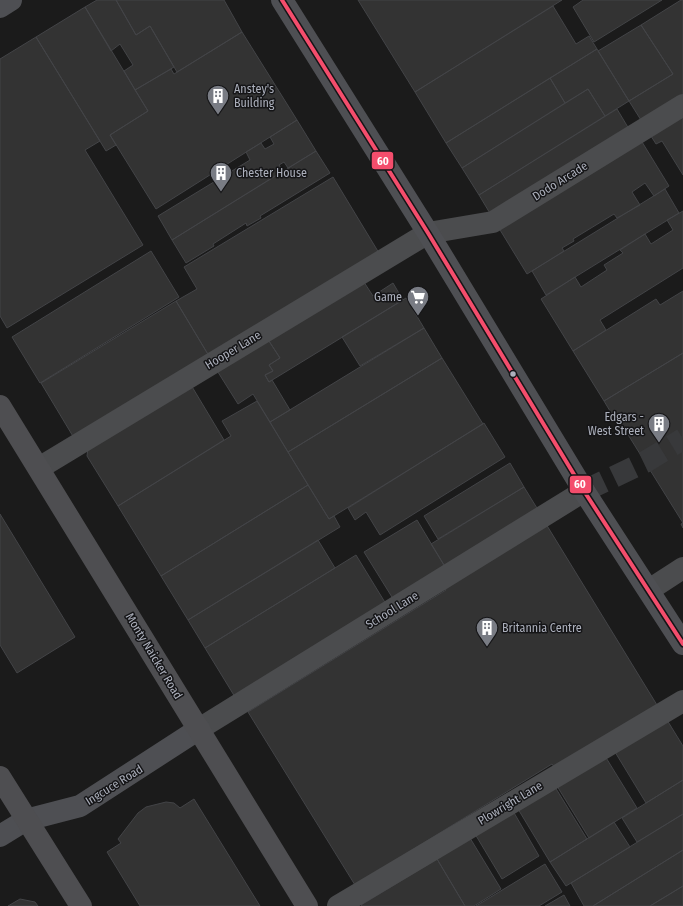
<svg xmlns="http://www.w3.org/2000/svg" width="683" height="906" font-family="'Fira Sans Condensed',sans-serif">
<rect width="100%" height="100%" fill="#1b1b1b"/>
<path fill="#333" stroke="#434447" d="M97,0H116L136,35L150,26L174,67L135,90L124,71L133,65L120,44L111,51L85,7Z
M116,0H224L242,32L177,72L150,26L136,35Z
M358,0H562L415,92Z
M583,0H662L594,42L573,7Z
M681,0H683V175L662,141L656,144L629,101L673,74L641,25Z
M553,6L576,44L589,36L597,49L446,143L415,92Z
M85,7L148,111L110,135L116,145L106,151L36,37Z
M641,25L673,74L629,101L598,51Z
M242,32L297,120L156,209L110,135L148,111L135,90L171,69L174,74Z
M36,37L100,141L85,150L143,245L7,328L0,316V59Z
M597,49L629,101L605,116L588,89L565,103L550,78Z
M550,78L565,103L462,168L446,143Z
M588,89L605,116L479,195L462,168Z
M617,109L635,139L497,225L479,195Z
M297,120L316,151L288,168L284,162L279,165L283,171L172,240L158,216L250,160L246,152L261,143L265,149L274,144L270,137Z
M639,137L669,186L654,196L645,183L632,192L640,205L617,218L614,214L573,239L574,241L562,248L564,251L527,274L497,225Z
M316,151L330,173L260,216L261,218L247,226L246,223L213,244L214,246L186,263L172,240Z
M333,177L379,253L209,356L176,301L197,289L184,267Z
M665,189L679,213L546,295L532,271Z
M683,211V268L600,320L606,330L573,351L541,299L575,277L581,287L607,270L604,265L623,253L620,250L645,234L651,244L673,230L667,220Z
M151,251L179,297L40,383L12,337Z
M362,279L373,296L393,283L403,300L269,382L265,375L273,371L269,365L280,358L267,338Z
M683,291V353L604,401L573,351L656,299L660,305Z
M406,298L424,328L360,366L342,337Z
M176,301L209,356L74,438L41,383Z
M424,328L442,358L288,452L270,422Z
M267,338L280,358L269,365L273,371L265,375L269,382L272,380L290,410L270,422L253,394L238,404L216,369Z
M683,353V528L681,524L683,523L622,425L619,426L604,401Z
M442,358L483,424L329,519L288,452Z
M191,385L224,440L118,506L87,456L88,448Z
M257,401L308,485L161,576L118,506L231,436L222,421Z
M484,423L505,457L380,535L366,512L355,520L348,508Z
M510,463L524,487L438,539L424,516Z
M308,485L329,519L334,516L340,527L188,620L161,576Z
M524,487L540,513L447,570L431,544Z
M0,514L75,637L17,673L0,645Z
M417,520L447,570L395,602L364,552Z
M546,524L657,705L555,768L552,764L355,885L248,712L446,590L444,587Z
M318,540L335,568L205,648L188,620Z
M356,555L386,604L235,697L205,648Z
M667,720L683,746V780L646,803L615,752Z
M605,756L637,808L589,838L557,786Z
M683,780V814L637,842L622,818Z
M555,787L587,839L550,862L518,809Z
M194,799L260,906H140L107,852L121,843L118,839L138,813L146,807L166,802L174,803L180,808Z
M513,811L539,856L502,879L475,834Z
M683,814V850L593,906H584L571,883Z
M614,822L630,847L566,886L550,862Z
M470,838L501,889L474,906H465L437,859Z
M683,850V886L650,906H593Z
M437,859L465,906H362L361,905Z
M545,864L562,892L539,906H476Z
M683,886V906H650Z
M564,895L570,906H545Z
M20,899L35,902L38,906H8Z"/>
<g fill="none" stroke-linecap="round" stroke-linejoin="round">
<path stroke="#38393b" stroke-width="22" stroke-dasharray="22 11" stroke-linecap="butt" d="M584,491L645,462L683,439"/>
<path stroke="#4b4c4e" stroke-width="22" d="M39,468L428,233L493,222L683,105
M649,590L683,568
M199,729L584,491
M338,906L683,701"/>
<path stroke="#4e4f53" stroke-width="22" d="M282,0L428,233L584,491L683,644
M0,7L11,0
M0,836L26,820L80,806L199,729"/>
<path stroke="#4e4e51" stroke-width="22" d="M0,406L307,906
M0,777L81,906"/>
<g stroke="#151517" stroke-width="7">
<path id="bus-1" d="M282,0L428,233L584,491L683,644"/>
</g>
<use href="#bus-1" stroke="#f44d6c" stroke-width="4"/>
</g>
<defs>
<g id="building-pin" transform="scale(1.15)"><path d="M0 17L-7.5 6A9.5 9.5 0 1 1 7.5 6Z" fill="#797c84" stroke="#151517"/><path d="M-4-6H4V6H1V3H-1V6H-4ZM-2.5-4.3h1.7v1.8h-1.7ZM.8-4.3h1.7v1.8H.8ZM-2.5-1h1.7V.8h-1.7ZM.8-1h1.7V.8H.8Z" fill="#fff"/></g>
<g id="supermarket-pin" transform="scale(1.15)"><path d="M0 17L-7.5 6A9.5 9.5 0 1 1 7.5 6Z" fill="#797c84" stroke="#151517"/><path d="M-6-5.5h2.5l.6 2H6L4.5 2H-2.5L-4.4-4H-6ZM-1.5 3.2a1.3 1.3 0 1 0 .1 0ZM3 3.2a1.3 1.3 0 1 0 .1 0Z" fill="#fff"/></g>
</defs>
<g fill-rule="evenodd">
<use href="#building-pin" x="218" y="96"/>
<use href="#building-pin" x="221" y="173"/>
<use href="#supermarket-pin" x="418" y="297"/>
<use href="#building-pin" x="659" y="424"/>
<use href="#building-pin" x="487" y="628"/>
</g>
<circle fill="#acb0bc" stroke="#151517" stroke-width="1.5" cx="513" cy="374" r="3.5"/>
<g text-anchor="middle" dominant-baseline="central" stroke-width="3" stroke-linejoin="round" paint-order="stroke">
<g font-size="12" fill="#acb0bc" stroke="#151517" text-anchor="start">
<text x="234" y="89">Anstey's<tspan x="234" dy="14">Building</tspan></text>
<text x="236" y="173">Chester House</text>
<text x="402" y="297" text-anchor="end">Game</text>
<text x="644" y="417" text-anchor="end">Edgars -<tspan x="644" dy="14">West Street</tspan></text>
<text x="502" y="628">Britannia Centre</text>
</g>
<g font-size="12" fill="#acb0bc" stroke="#151517">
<text transform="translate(560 181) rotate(-32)">Dodo Arcade</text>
<text transform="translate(233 350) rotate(-31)">Hooper Lane</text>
<text transform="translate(392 610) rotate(-32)">School Lane</text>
<text transform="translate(154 656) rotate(59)">Monty Naicker Road</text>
<text transform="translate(114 785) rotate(-32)">Ingcuce Road</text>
<text transform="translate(510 803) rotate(-31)">Plowright Lane</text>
</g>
</g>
<g stroke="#151517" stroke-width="1.5">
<rect x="371" y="151" width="23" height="19" rx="4" fill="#f44d6c"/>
<rect x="569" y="475" width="23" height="19" rx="4" fill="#f44d6c"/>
</g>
<g font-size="11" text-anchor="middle" font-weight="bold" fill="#fff">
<text x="383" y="165">60</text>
<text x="580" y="488">60</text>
</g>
</svg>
